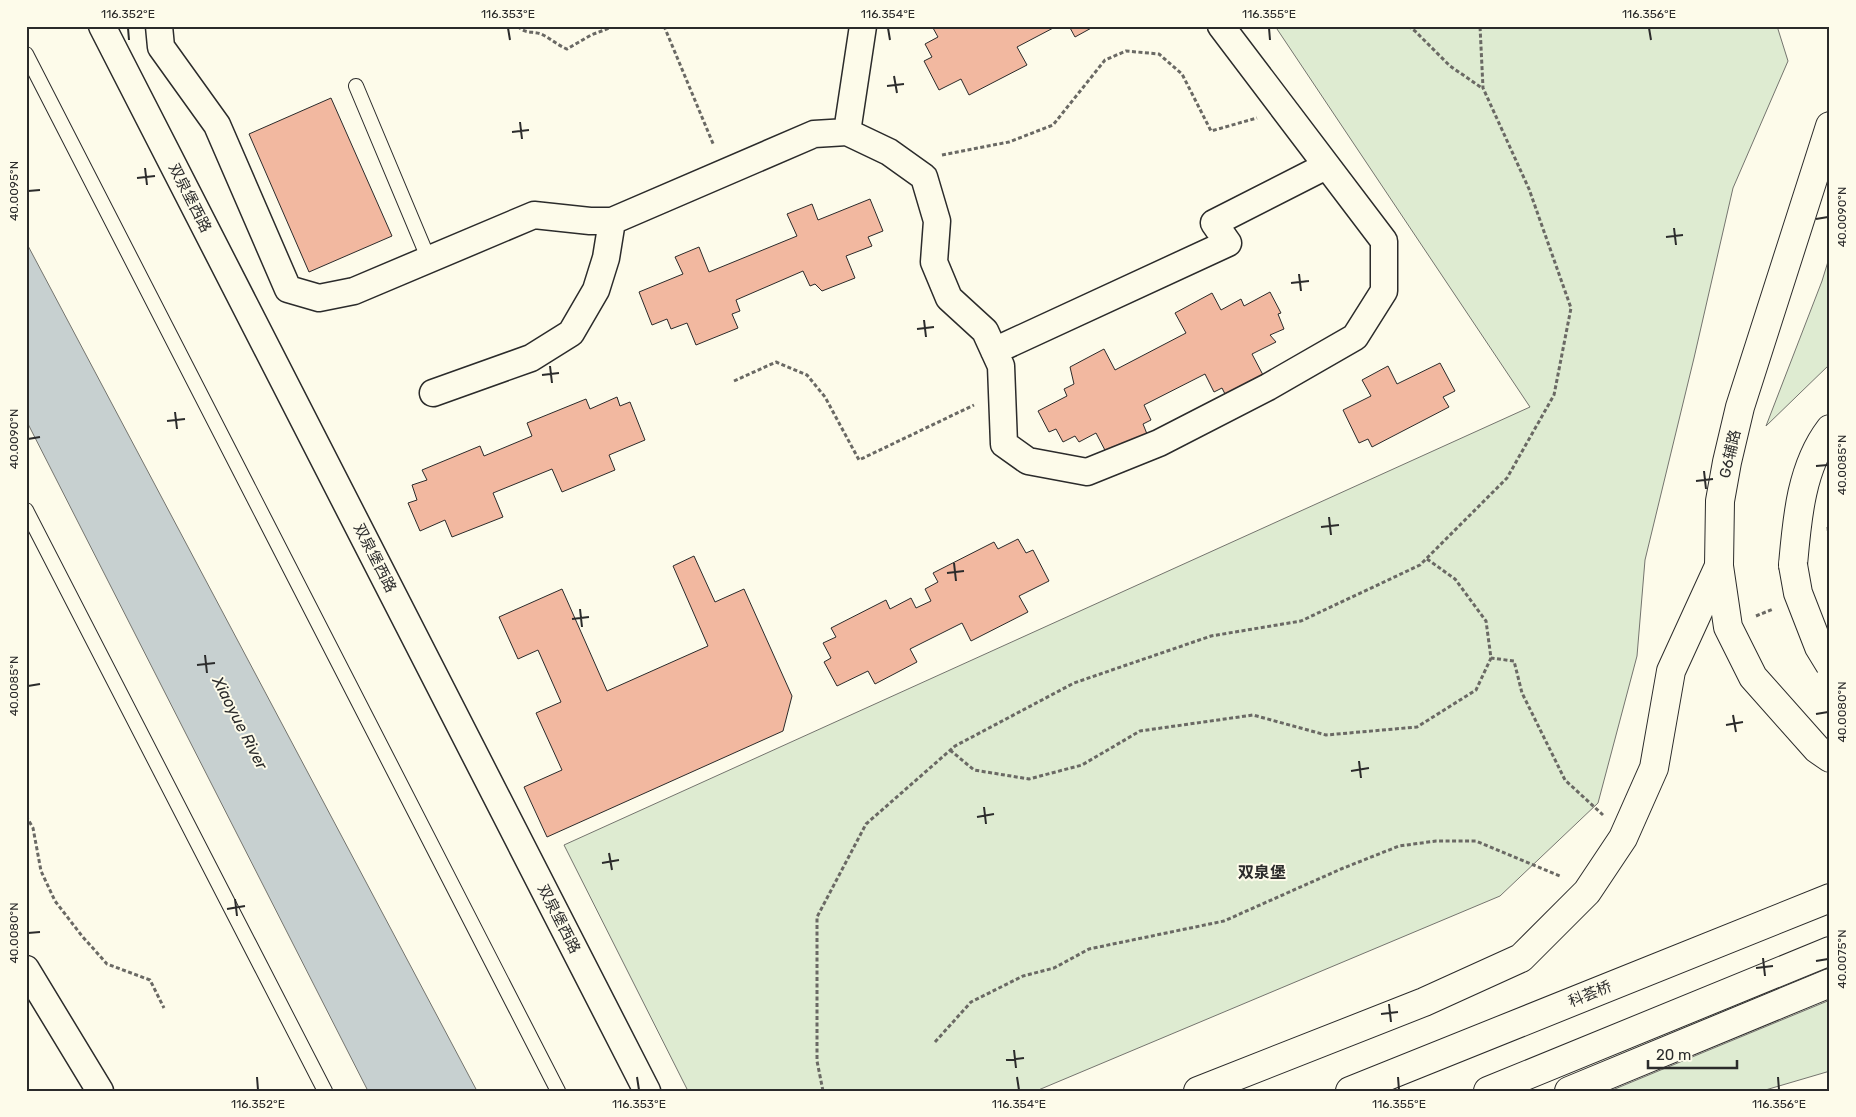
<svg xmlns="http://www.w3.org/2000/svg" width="1856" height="1117" font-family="Rubik,'Noto Sans SC',sans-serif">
<rect width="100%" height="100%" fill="#fdfbea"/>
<path fill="#deebd1" stroke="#74746e" d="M1275,26H1777L1788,61L1733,188L1694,358L1645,560L1637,656L1598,803L1500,896L1036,1091H688L564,845L1530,407Z
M1830,255V364L1766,426L1822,281Z
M1830,1000V1071L1762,1091H1610Z"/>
<path fill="#c7d0d0" stroke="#74746e" d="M26,242L477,1091H368L26,420Z"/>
<path fill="#f2b8a0" stroke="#2b2b2b" d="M936,26H1057L1017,47L1027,65L969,95L961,79L939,90L924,61L932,57L925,44L938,37L933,28Z
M1069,26H1095L1075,37Z
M331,98L392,236L309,272L249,134Z
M870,199L883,231L868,237L872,246L846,256L855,278L822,291L815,284L810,286L803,271L736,300L740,311L732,314L738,328L696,345L687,323L671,329L667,319L652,325L639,292L683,274L675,257L699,247L709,272L797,236L787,214L812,204L818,220Z
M1270,292L1281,313L1278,314L1284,329L1270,335L1276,342L1252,354L1263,375L1225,394L1222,388L1214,392L1205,374L1144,405L1151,420L1143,424L1147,434L1107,454L1096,433L1079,442L1075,436L1063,442L1056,429L1049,432L1038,411L1067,396L1064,389L1074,384L1070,367L1104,349L1115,370L1186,333L1175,313L1212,293L1221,310L1241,299L1244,306Z
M1440,363L1455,391L1443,397L1449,407L1372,447L1368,439L1359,443L1343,410L1371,396L1362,380L1388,366L1397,384Z
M617,397L620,406L630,402L645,440L609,455L615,470L562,492L552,469L493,493L503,517L452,537L445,520L420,531L408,503L417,500L412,485L427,480L422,470L480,446L484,456L532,436L527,423L586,399L590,409Z
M1018,539L1026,553L1033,550L1049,581L1019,596L1028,612L971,641L962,623L910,649L917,662L875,684L868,671L837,686L824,662L831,658L823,643L836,637L831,628L886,600L890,609L911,598L916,608L931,601L925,589L938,582L933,573L994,542L998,549Z
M694,556L715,602L744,589L792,696L783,731L547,837L524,787L562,770L536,713L561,702L538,650L518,659L499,617L562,589L607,691L708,646L673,566Z"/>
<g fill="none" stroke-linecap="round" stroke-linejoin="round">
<g stroke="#2b2b2b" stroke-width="16">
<path id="lane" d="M26,54L558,1091
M356,86L429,260
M26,510L325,1091"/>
</g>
<g stroke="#2b2b2b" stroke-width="29">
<path id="street" d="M102,26L647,1091
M159,26L161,47L217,125L288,289L319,298L354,291L534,215L590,221H612L814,134L847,132L889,152L924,177L937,221L934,262L949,298L985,331L1001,366L1004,444L1028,461L1087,472L1159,443L1268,387L1355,337L1384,291V241L1221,26
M847,132L863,26
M994,351L1228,243L1214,223L1326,166
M433,393L531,358L571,333L596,290L606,258L612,221
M26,969L100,1091"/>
</g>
<g stroke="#2b2b2b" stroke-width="30">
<path id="secondary" d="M1198,1091L1424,1002L1521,958L1587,892L1623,838L1654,768L1671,671L1719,566
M1569,1091L1830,983"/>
</g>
<g stroke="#2b2b2b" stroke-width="30">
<path id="primary" d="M1830,126L1740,407L1727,462L1720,501L1719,566L1728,627L1753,677L1817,749L1830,758
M1350,1091L1830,898
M1488,1091L1830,951"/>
</g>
<g stroke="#2b2b2b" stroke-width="30">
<path id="highway" d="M1793,565C1797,519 1801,467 1830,429"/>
</g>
<path stroke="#6a6964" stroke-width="3" stroke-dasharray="4 2.5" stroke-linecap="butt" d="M518,26C524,34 533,31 541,34C550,38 557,45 567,49L591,35L615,26
M664,26L714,146
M1408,26L1415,31L1450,66L1482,88
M942,155L1009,142L1053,125L1105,60L1126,51L1159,54L1182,74L1211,131L1257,118
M734,381L776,362L807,375L825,397L859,460L974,405
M1828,527L1830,551
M1427,559L1455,579L1486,621L1491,658L1514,661L1522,693L1565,780L1603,815
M1756,616L1773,609
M950,750L974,770L1029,779L1082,765L1140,731L1253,715L1326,735L1417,727L1476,690L1491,658
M26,816L33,828L41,871L55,901L82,936L107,964L150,980L164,1008
M935,1042L971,1002L1023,976L1054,968L1089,949L1224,921L1341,869L1399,846L1436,841H1476L1560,876
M823,1091L817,1061V917L866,824L955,746L1074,683L1211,636L1301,621L1420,565L1507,478L1554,395L1571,308L1529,189L1483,88L1480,26"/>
<use href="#lane" stroke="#fdfbea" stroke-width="14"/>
<use href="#street" stroke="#fdfbea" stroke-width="26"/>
<use href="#secondary" stroke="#fdfbea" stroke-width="28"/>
<use href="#primary" stroke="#fdfbea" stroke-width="28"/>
<use href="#highway" stroke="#fdfbea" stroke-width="28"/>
<g stroke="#2b2b2b" stroke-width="30" stroke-linecap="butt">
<path id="highway-bridge" d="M1793,565L1798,593L1819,647L1830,665"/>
</g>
<use href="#highway-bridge" stroke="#fdfbea" stroke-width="28"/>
</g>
<path fill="none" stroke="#2b2b2b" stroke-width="2" d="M128,28L129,40M508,28L510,40M888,28L890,40M1269,28L1270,40M1649,28L1651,40M894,76L897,93M887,86L904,84M520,122L522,139M512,132L529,130M145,168L147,185M137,178L155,176M28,191L40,190M1816,219L1828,217M1674,228L1676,245M1666,237L1683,235M1299,274L1301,291M1291,283L1309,281M924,320L926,337M917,329L934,327M550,366L552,383M542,375L559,373M175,412L177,429M167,421L185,419M28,439L40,437M1816,466L1828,465M1704,471L1706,489M1696,481L1713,479M1329,517L1331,535M1321,527L1339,525M954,563L956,581M947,573L964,571M580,609L582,627M572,619L589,617M205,655L207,673M197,665L215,663M28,686L40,684M1816,714L1828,712M1733,715L1736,732M1726,725L1743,722M1359,761L1361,778M1351,771L1369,768M984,807L986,824M977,817L994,814M609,853L612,870M602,863L619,860M235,899L237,916M227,909L245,906M28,933L40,932M1763,958L1765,976M1816,961L1828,959M1756,968L1773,966M1389,1004L1391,1022M1381,1014L1398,1012M1014,1050L1016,1068M1006,1060L1024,1058M257,1077L258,1090M637,1077L639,1090M1017,1077L1019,1090M1398,1077L1399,1090M1778,1077L1779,1090"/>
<g text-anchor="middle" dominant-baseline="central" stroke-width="4" stroke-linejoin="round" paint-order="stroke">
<g font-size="15" fill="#2b2b2b" stroke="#fdfbea">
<text transform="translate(190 198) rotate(63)">双泉堡西路</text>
<text transform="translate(1730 454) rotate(-77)">G6辅路</text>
<text transform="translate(375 558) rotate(63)">双泉堡西路</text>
<text transform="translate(559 919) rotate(63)">双泉堡西路</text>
<text transform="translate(1590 994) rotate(-22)">科荟桥</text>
</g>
<g font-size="16" font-style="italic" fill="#2b2b2b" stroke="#fdfbea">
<text transform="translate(240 723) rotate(63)">Xiaoyue River</text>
</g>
<g font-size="16" font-weight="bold" fill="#2b2b2b" stroke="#fdfbea">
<text x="1262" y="872">双泉堡</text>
</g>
</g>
<rect width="1856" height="1117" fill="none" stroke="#fdfbea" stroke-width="55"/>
<path d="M1648 1060v8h89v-8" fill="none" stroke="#2b2b2b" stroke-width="2.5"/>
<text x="1656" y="1060" font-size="15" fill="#2b2b2b" stroke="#fdfbea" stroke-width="4" paint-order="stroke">20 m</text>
<rect x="28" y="28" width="1800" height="1062" fill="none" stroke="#2b2b2b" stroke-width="2"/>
<g font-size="12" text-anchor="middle" fill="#2b2b2b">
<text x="128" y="18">116.352°E</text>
<text x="508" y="18">116.353°E</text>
<text x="888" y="18">116.354°E</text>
<text x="1269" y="18">116.355°E</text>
<text x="1649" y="18">116.356°E</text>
<text transform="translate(14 191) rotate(-90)" y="4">40.0095°N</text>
<text transform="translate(1842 217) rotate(-90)" y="4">40.0090°N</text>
<text transform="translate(14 439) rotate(-90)" y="4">40.0090°N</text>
<text transform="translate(1842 465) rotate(-90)" y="4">40.0085°N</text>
<text transform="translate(14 686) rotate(-90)" y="4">40.0085°N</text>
<text transform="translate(1842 712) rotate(-90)" y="4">40.0080°N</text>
<text transform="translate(14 933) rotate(-90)" y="4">40.0080°N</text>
<text transform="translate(1842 959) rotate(-90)" y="4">40.0075°N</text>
<text x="258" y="1108">116.352°E</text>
<text x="639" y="1108">116.353°E</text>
<text x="1019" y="1108">116.354°E</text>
<text x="1399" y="1108">116.355°E</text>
<text x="1779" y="1108">116.356°E</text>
</g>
</svg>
